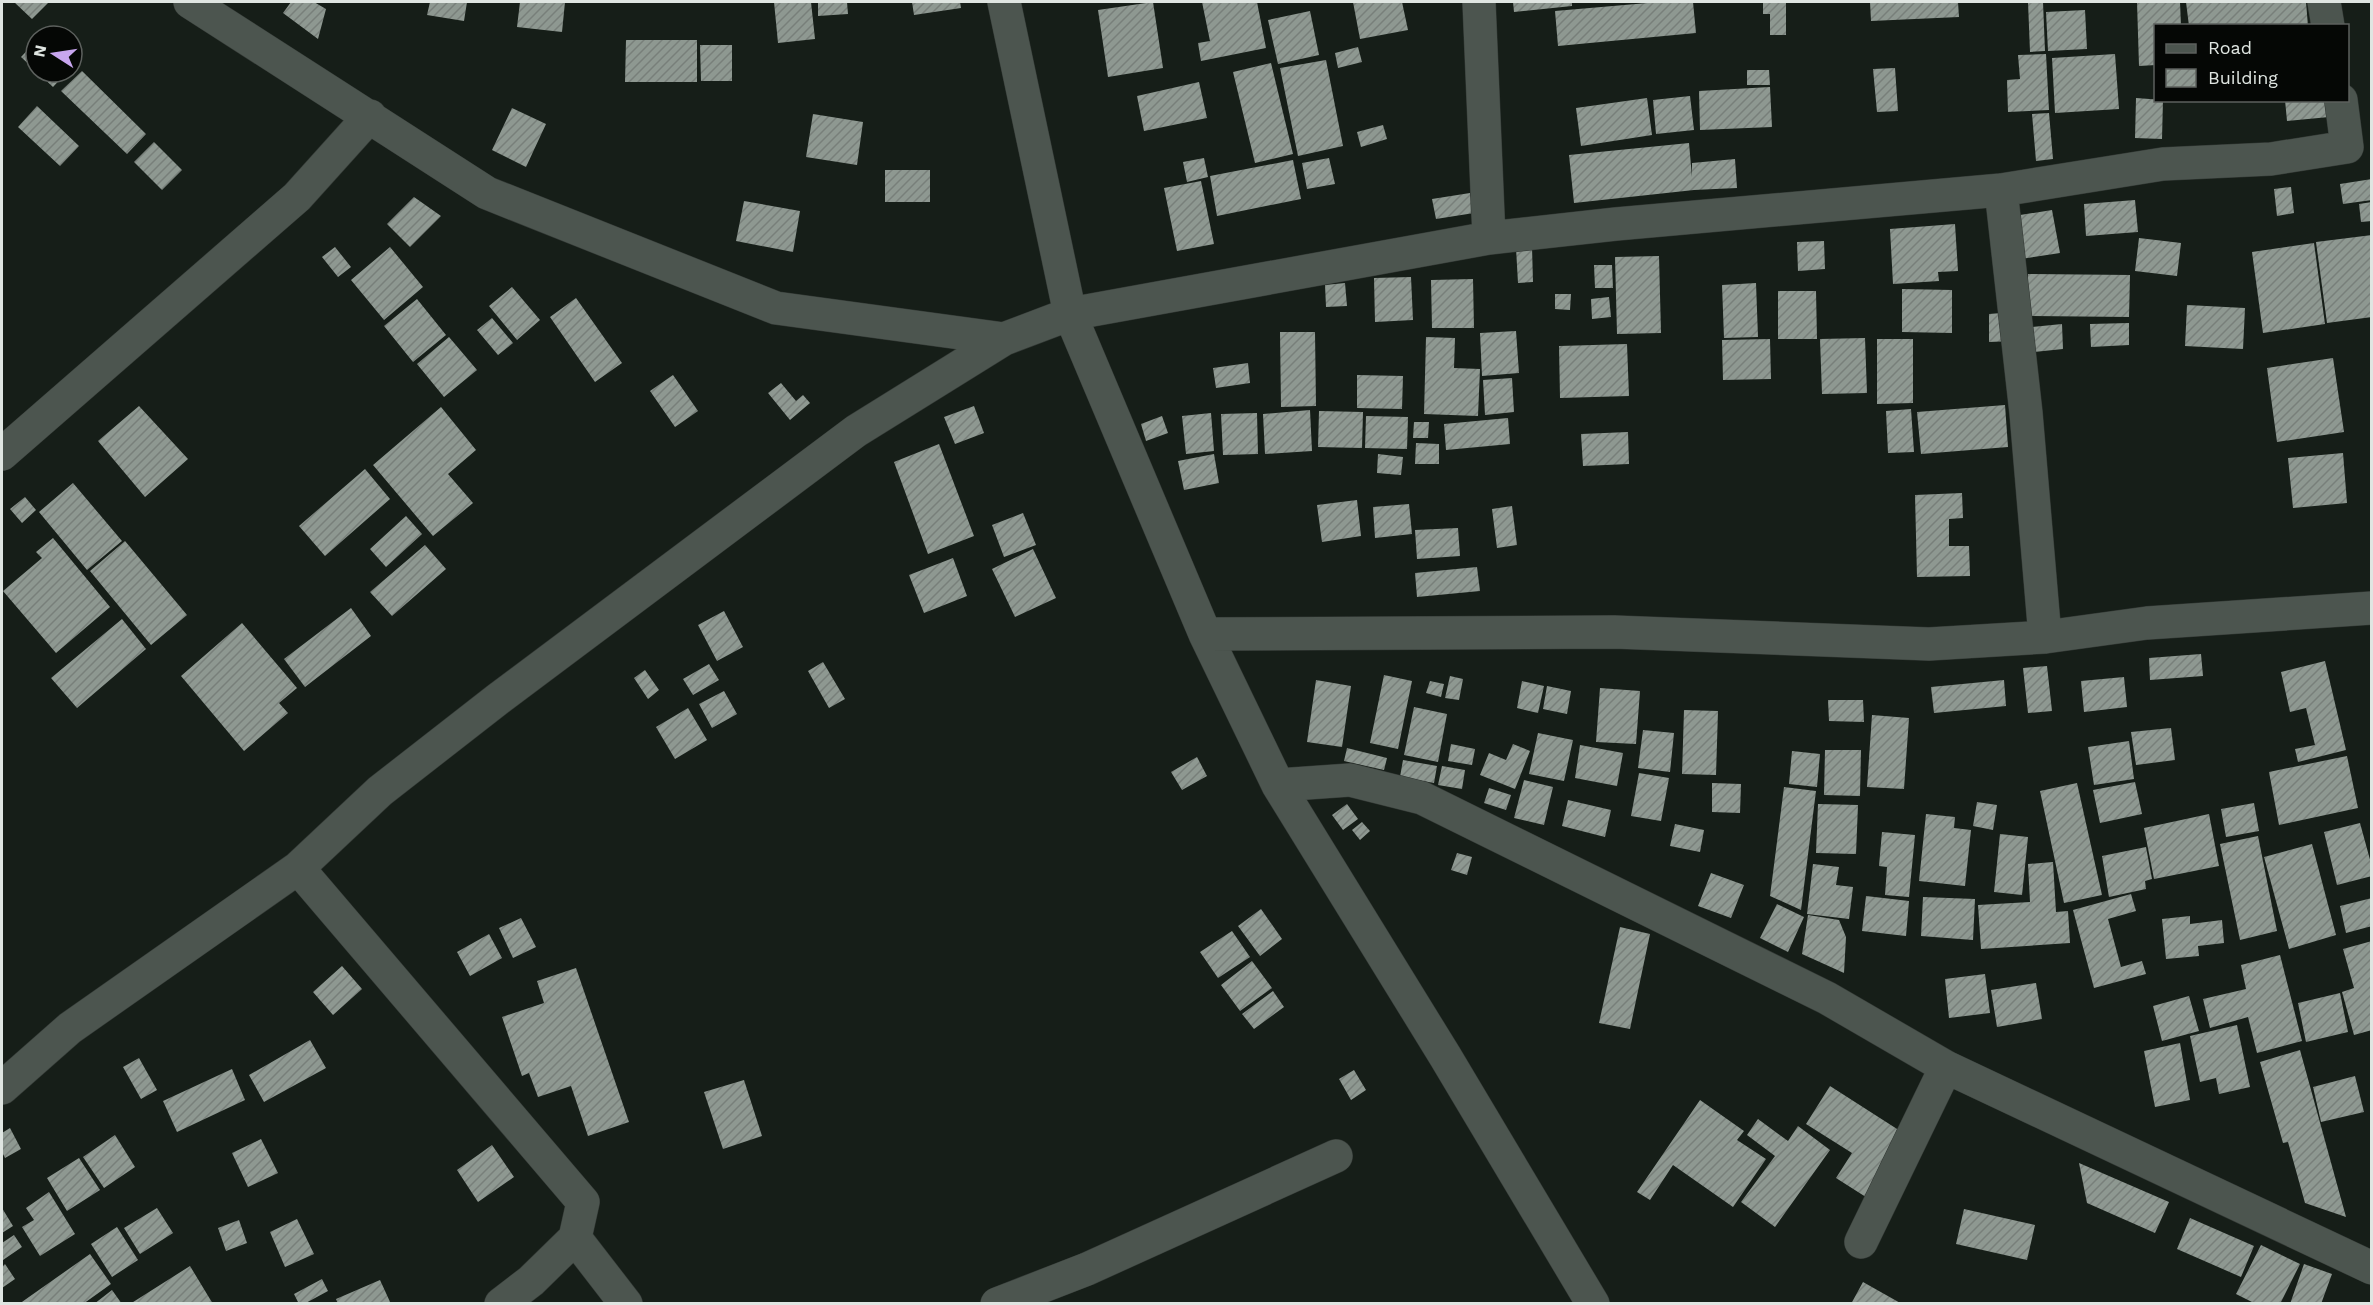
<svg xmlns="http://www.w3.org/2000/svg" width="2373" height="1305" font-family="'Work Sans',sans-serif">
<defs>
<pattern id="building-hatch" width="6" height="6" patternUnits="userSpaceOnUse" patternTransform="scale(1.5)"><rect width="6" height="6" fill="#8e9891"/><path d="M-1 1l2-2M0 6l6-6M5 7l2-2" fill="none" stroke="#787f7a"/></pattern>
</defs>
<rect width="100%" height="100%" fill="#161e18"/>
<path fill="url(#building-hatch)" d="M14,2H49L32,19Z
M291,2H314L326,9L318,39L283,13Z
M430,2H467L464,21L427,15Z
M520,2H565L562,32L517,27Z
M774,2H811L815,39L778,43Z
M818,2H847L848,14L818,16Z
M912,2H960L961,8L914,15Z
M1153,2L1163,68L1108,77L1098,10Z
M1202,2H1257L1266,48L1201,61L1198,43L1210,41Z
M1353,2H1402L1408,30L1360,39Z
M1513,2H1572V6L1514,12Z
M1659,2H1693L1696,33L1558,46L1555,11Z
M1763,2H1786V35H1770V14H1763Z
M1870,2H1958L1959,17L1871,21Z
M2028,2H2043L2045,51L2030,52Z
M2137,2H2180L2181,26H2156V65L2139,66Z
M2186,2H2306L2308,26H2189Z
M2085,10L2087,49L2048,51L2046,12Z
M1310,11L1319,55L1278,64L1268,20Z
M626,40H697V82H625Z
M36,41V71L21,57Z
M700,45H732V81H701Z
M1358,47L1362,62L1338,68L1335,53Z
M2046,54L2049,110L2008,112L2007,80L2020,79L2018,55Z
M2115,54L2119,109L2055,113L2052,58Z
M1326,60L1343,146L1298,156L1280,68Z
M1271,63L1293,154L1255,163L1233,72Z
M1895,68L1898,111L1877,112L1873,69Z
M1747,70H1769L1770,85H1747Z
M82,71L146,134L127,154L61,91Z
M37,72H67L53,87Z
M1199,82L1207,118L1144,131L1137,96Z
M1770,87L1772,127L1700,130L1699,91Z
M1690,96L1694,130L1656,134L1653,100Z
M1647,98L1652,135L1581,146L1576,108Z
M2136,98L2163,100L2162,139L2135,138Z
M2285,100H2327L2329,117L2287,121Z
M37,106L79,146L60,166L18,127Z
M512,108L546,124L526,167L492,150Z
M2049,113L2053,159L2036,161L2032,114Z
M813,114L863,122L857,165L806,157Z
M1383,125L1387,139L1361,147L1357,132Z
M154,142L182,170L162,190L134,162Z
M1689,143L1692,177V163L1735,159L1737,188L1694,190L1574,203L1569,155Z
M1204,158L1208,177L1187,182L1183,162Z
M1329,158L1335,184L1307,189L1302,163Z
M1293,160L1301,199L1217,216L1210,176Z
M885,170H930V202H885Z
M2372,179V200L2343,204L2340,184Z
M1201,181L1214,244L1177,251L1164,188Z
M2291,187L2294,213L2277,216L2274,189Z
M1470,193L1474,213L1436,219L1432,199Z
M414,197L441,216L410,247L387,224Z
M2135,200L2138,232L2086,236L2084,204Z
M744,201L800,211L793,252L736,241Z
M2372,202V221L2361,222L2359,204Z
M2052,210L2060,253L2021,259L2014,216Z
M1955,224L1958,271L1938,272L1939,281L1893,284L1890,229Z
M2372,235V317L2327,323L2316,242Z
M2139,238L2181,243L2177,276L2135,271Z
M1824,241L1825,269L1798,271L1797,242Z
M2314,243L2325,324L2263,333L2252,252Z
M335,247L351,267L338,277L322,257Z
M390,247L423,287L384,320L351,280Z
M1532,247L1533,282L1518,283L1516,248Z
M1659,256L1661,333L1617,334L1615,257Z
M1594,265H1612L1613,288H1595Z
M2028,274L2130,275L2129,317L2028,316Z
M1411,277L1413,320L1375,322L1374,278Z
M1473,279L1474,328H1432L1431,280Z
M1345,283L1347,306L1326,307L1325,285Z
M1756,283L1758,337L1724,338L1722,285Z
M512,287L540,320L517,340L489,306Z
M1902,289L1952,290V333L1902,332Z
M1778,291H1816L1817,339H1778Z
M1555,294H1571L1570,310L1555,309Z
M1609,297L1611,317L1592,319L1591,299Z
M576,298L622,363L595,382L550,317Z
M417,299L446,335L413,362L384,326Z
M2187,305L2245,308L2243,349L2185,346Z
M2014,312V341L1989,342V314Z
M492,318L513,343L498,355L477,330Z
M2129,323V345L2091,347L2090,324Z
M2062,324L2063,349L2034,352L2032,327Z
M1516,331L1519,373L1482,376L1480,333Z
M1280,332H1315L1316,406L1281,407Z
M449,337L477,370L444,397L417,364Z
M1426,337L1455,338L1454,368L1480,369L1478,416L1424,414Z
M1865,338L1867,393L1822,394L1820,339Z
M1770,339L1771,379L1723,380L1722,340Z
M1877,339H1913V403L1877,404Z
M1627,344L1629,396L1560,398L1559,346Z
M2333,358L2344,432L2277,442L2267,368Z
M1248,363L1250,383L1216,388L1213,368Z
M673,375L698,411L675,427L650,391Z
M1357,375L1403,376L1402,409L1357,408Z
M1512,378L1514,412L1485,415L1483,380Z
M781,383L796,401L803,395L810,403L790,420L768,393Z
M2005,405L2008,447L1921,454L1917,412Z
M139,406L188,459L145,497L98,441Z
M974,406L984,433L955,444L944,417Z
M441,407L476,450L448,474L473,503L433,536L373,465Z
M1911,409L1914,452L1888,453L1886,411Z
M1310,410L1312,451L1265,454L1263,414Z
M1319,411L1363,412L1362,448L1318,447Z
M1211,413L1214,451L1186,454L1182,416Z
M1257,413L1258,454L1223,455L1221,414Z
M1162,416L1168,433L1146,441L1141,424Z
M1366,416L1408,417L1407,449L1365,448Z
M1508,418L1510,444L1446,450L1444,424Z
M1414,422H1429L1428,438H1413Z
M1628,432L1629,464L1583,466L1581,434Z
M1416,443L1439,444V464H1415Z
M939,444L974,536L928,554L894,462Z
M2343,453L2347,503L2293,508L2288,458Z
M1214,454L1219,483L1184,490L1178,461Z
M1378,454L1403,457L1401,475L1377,473Z
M365,469L390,499L325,556L299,526Z
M73,483L122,541L87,570L39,512Z
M1962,493L1963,518L1949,519V546H1969L1970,576L1917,577L1915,495Z
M25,497L36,510L22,523L10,509Z
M1357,500L1361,536L1322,542L1317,505Z
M1409,504L1412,534L1375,538L1373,507Z
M1512,506L1517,545L1497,548L1492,509Z
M1023,513L1036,545L1004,557L992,525Z
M406,516L422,534L386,567L370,549Z
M1458,528L1460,556L1417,559L1415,530Z
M53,538L110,607L56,653L3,591L42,558L36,552Z
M125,541L187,615L151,645L90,571Z
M425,545L446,569L392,616L370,592Z
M1033,549L1056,598L1015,617L992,569Z
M953,558L967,596L924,613L909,575Z
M1477,567L1480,591L1417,597L1415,573Z
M351,608L371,636L305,687L284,659Z
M724,611L743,647L717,661L698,625Z
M122,619L146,649L77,708L51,678Z
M242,623L297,688L279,703L288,713L244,751L181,676Z
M2201,654L2203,676L2150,680L2149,658Z
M2325,661L2346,750L2298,762L2295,749L2315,745L2306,708L2290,712L2281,672Z
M823,662L845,699L829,708L808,671Z
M709,664L719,680L693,695L683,679Z
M2047,666L2052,711L2028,713L2023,668Z
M645,670L659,690L648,699L634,678Z
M1384,675L1412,681L1398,749L1370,743Z
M1450,676L1463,679L1459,700L1445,698Z
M2124,677L2127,707L2084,712L2081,681Z
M1316,680L1351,686L1342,747L1307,742Z
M2004,680L2006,706L1934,713L1931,687Z
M1430,681L1444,684L1441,697L1426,693Z
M1522,681L1544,686L1538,713L1517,708Z
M1547,686L1571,691L1567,714L1543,709Z
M1600,688L1640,691L1636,744L1596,742Z
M724,691L737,714L712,728L699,704Z
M1828,700H1863L1864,722L1829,721Z
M1414,707L1447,714L1438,762L1404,755Z
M688,708L707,740L675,759L656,727Z
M1684,710L1718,711L1716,775L1682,774Z
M1872,715L1909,718L1904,789L1867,787Z
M2171,728L2175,760L2136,765L2131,732Z
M1643,730L1674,733L1670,772L1638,768Z
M1538,733L1573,740L1564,781L1529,774Z
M2129,741L2134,779L2094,785L2088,747Z
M1451,744L1475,749L1472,765L1448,761Z
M1513,744L1530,751L1515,789L1480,775L1489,753L1506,760Z
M1580,745L1623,753L1617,786L1575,778Z
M1347,748L1387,758L1384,770L1344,761Z
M1825,750H1861L1860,796L1824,795Z
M1792,751L1820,754L1817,787L1789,784Z
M2347,756L2358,808L2279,825L2269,772Z
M1197,757L1207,776L1182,790L1171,772Z
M1403,760L1437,766L1434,783L1400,777Z
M1442,766L1465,770L1462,789L1438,785Z
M1639,773L1669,778L1661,821L1631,816Z
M1524,780L1553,787L1544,825L1514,818Z
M2135,782L2142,814L2100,823L2093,790Z
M1712,783L1741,784L1740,813L1712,812Z
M2077,783L2102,895L2064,903L2040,791Z
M1784,787L1816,791L1801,910L1770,896Z
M1489,788L1511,795L1506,810L1484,803Z
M1568,800L1611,810L1605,837L1562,826Z
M1977,802L1997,805L1993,830L1973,826Z
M2254,803L2259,831L2226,837L2221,809Z
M1347,804L1358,819L1343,830L1332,815Z
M1818,804L1858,805L1856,854L1816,853Z
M1926,814L1955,817L1954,828L1971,830L1965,886L1919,881Z
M2209,814L2219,866L2154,879L2144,828Z
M1362,822L1370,831L1360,840L1352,830Z
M2360,823L2372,867V876L2337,885L2324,832Z
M1675,824L1704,830L1700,852L1670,846Z
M1882,832L1915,835L1909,897L1885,895L1887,867L1879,866Z
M2000,834L2028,837L2022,895L1994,892Z
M2258,836L2277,931L2240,940L2220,844Z
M2312,844L2336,935L2289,949L2264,857Z
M2146,847L2152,879L2145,881L2146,889L2109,897L2102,856Z
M1457,853L1472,857L1467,875L1451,870Z
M2053,862L2056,912L2068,911L2070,943L1981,949L1978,905L2030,902L2028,864Z
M1813,864L1839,867L1836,885L1853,887L1849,919L1807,914Z
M1711,873L1744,885L1731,918L1698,906Z
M2131,894L2136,911L2108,919L2121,967L2142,961L2146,974L2094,988L2073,910Z
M1866,896L1909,901L1906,936L1862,931Z
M1923,897L1975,899L1973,940L1921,936Z
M2372,898V926L2346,933L2340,906Z
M1777,904L1804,917L1788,952L1760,938Z
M1261,909L1282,939L1260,956L1238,926Z
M1808,915L1839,920L1846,937L1844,973L1802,954Z
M2190,916V924L2222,920L2224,943L2198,946L2199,956L2166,959L2162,919Z
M521,918L536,947L513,958L499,928Z
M1620,927L1650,934L1630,1029L1599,1023Z
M1232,931L1250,957L1218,978L1200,952Z
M489,934L502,958L470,976L457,952Z
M2372,941V1030L2354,1035L2342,992L2354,988L2343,949Z
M2280,955L2302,1041L2257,1053L2248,1017L2210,1028L2203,999L2246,989L2241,965Z
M1252,961L1272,988L1240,1011L1221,985Z
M342,966L362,989L333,1015L313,992Z
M576,968L629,1122L588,1136L571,1086L538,1097L529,1073L522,1076L502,1017L544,1003L537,981Z
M1985,974L1990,1013L1949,1018L1945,979Z
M2036,983L2042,1019L1997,1027L1991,990Z
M1273,991L1284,1007L1254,1029L1242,1014Z
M2340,993L2348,1032L2306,1042L2298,1003Z
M2189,996L2199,1031L2162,1041L2153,1006Z
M2237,1025L2250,1087L2219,1094L2216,1078L2200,1082L2190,1036Z
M310,1040L326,1068L264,1102L249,1075Z
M2180,1043L2190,1100L2155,1107L2144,1051Z
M2300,1050L2346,1217L2305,1203L2288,1142L2283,1143L2260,1062Z
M139,1058L157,1090L141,1099L123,1067Z
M232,1069L245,1100L177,1132L163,1101Z
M1354,1070L1366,1090L1351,1100L1339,1079Z
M2355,1076L2364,1112L2321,1122L2313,1087Z
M744,1080L762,1136L723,1149L704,1092Z
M1830,1086L1908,1136L1869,1199L1836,1178L1852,1153L1806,1124Z
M1700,1100L1744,1131L1737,1140L1766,1159L1733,1207L1673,1165L1650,1200L1637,1192Z
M1758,1119L1788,1141L1798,1126L1830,1150L1775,1227L1741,1202L1775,1156L1747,1135Z
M10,1128L21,1149L5,1158L2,1152V1133Z
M115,1135L135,1167L104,1188L83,1157Z
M261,1139L278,1173L248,1187L232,1153Z
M492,1145L514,1177L478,1202L457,1170Z
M79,1158L100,1190L67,1211L47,1178Z
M2079,1163L2169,1202L2155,1233L2087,1203Z
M49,1192L75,1234L40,1256L22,1227L34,1220L26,1208Z
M2,1208L13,1226L2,1233Z
M157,1208L173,1233L140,1254L124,1228Z
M1964,1209L2035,1225L2027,1260L1956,1244Z
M2190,1218L2254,1246L2241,1277L2177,1249Z
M297,1219L314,1254L285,1267L270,1232Z
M239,1220L247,1243L226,1251L218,1228Z
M117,1227L138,1260L112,1277L91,1244Z
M14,1235L22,1247L3,1260L2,1243Z
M2261,1245L2300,1264L2280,1304H2256L2236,1294Z
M90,1254L111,1284L83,1304H19Z
M5,1264L15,1279L2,1288V1267Z
M2304,1264L2332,1274L2321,1304H2290Z
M190,1266L213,1304H130Z
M322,1279L328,1291L304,1304H299L294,1294Z
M380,1280L391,1304H338L336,1299Z
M1863,1282L1902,1304H1851Z
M112,1290L122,1304H94Z"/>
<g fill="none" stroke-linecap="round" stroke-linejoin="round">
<g stroke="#333935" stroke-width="34">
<path id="street" d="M190,2L487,193L776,308L1004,339
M1004,2L1070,314L1205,634L1278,785L1445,1056L1593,1304
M2324,2L2328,26
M2001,190L2026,413L2045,637
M1489,238L1616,224L2001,190L2163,164L2271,159L2347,147L2341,100
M2,454L297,197L370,116
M1205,634L1614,632L1929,644L2045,637L2147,623L2372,608
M1278,785L1350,780L1422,798L1827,998L1946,1067L2372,1268
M298,868L583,1202L575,1238L531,1281L501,1304
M2,1088L70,1028L298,868L380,791L498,699L856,431L1004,339L1070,314L1489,238L1479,2
M575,1238L626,1304
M1861,1242L1946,1067
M997,1304L1087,1269L1336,1156"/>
</g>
<use href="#street" stroke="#4c554f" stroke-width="33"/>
</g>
<rect width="2373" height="1305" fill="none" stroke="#dfe5e1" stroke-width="6"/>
<rect x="2154" y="24" width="195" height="78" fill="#050705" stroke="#5c605d" stroke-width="1.5"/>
<rect x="2166" y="44" width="30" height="9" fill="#4c554f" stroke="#5c605d" stroke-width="1.5"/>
<text x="2208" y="54" font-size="18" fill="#dfe5e1">Road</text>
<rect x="2166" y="69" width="30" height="18" fill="url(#building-hatch)" stroke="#5c605d" stroke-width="1.5"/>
<text x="2208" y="84" font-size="18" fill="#dfe5e1">Building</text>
<g transform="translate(54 54) rotate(282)"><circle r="28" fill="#050705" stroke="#5c605d" stroke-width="1.5"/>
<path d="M0-4.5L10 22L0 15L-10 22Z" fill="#c8a6ef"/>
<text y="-9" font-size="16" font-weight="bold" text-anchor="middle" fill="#dfe5e1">N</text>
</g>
</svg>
